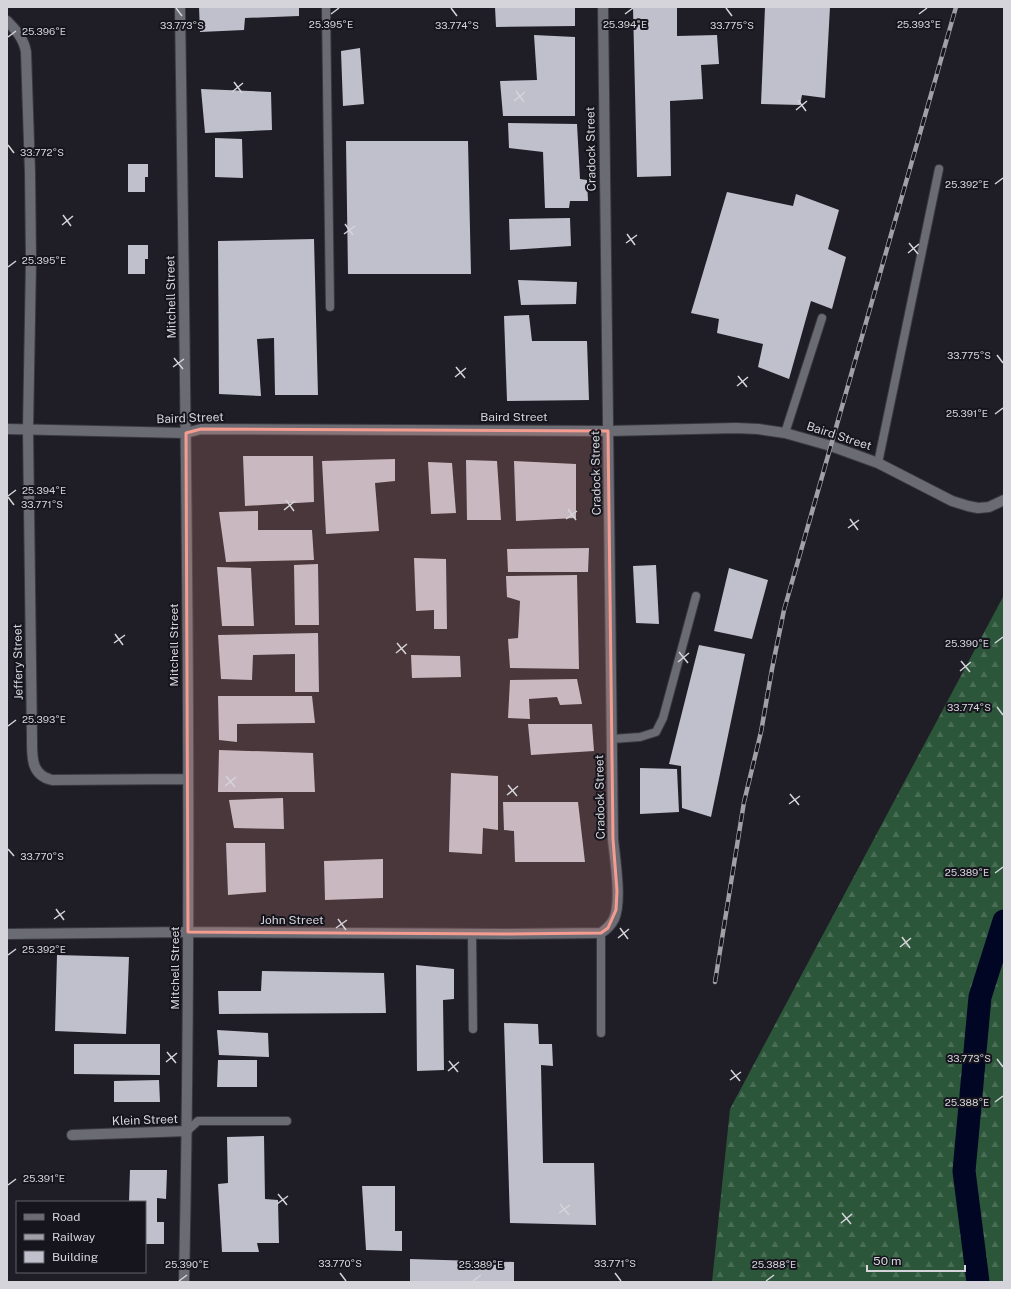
<svg xmlns="http://www.w3.org/2000/svg" width="1011" height="1289" font-family="'Public Sans',sans-serif">
<defs>
<pattern id="forest-firs" width="22" height="20" patternUnits="userSpaceOnUse"><rect width="22" height="20" fill="#2c5639"/><path d="M5 1l3.5 6h-7zM16 11l3.5 6h-7z" fill="#4a6d55"/></pattern>
</defs>
<rect width="100%" height="100%" fill="#1f1e26"/>
<path fill="url(#forest-firs)" d="M1004,595V1282H712L730,1109Z"/>
<g fill="none" stroke-linecap="round" stroke-linejoin="round">
<path stroke="#010625" stroke-width="23" d="M978,1282L964,1171L980,997L1004,921"/>
</g>
<path fill="#bfc0cb" d="M199,7H299V16L245,18L244,30L200,32Z
M495,7H575V26L496,27Z
M633,7H677V36L717,35L719,64L701,65L703,99L670,101L671,176L637,177Z
M765,7H830L825,98L802,95L800,105L761,104Z
M534,35L575,37V116H503L500,81L537,80Z
M360,48L364,104L343,106L341,51Z
M201,89L271,92L272,130L205,133Z
M508,123L577,124L580,179L587,180L588,201H570L569,208H545L543,152L509,148Z
M215,138L242,139L243,178L215,177Z
M346,141H468L471,274H348Z
M128,164H148V177H145V192H128Z
M727,192L793,206L796,194L839,210L828,249L846,257L832,309L811,301L789,379L758,367L763,344L717,333L719,319L691,313Z
M570,218L571,246L510,250L509,219Z
M314,239L318,395H275L274,338L257,339L261,396L219,394L218,241Z
M128,245H148V259H145V274H128Z
M518,280L577,282L576,304L521,305Z
M529,315L532,341H587L589,400L507,401L504,316Z
M243,456H313L314,502L245,506Z
M395,459V481L375,483L379,531L326,534L322,461Z
M466,460L497,461L501,520H467Z
M514,461L576,464V518L516,521Z
M428,462L452,463L456,513L431,514Z
M258,511V530H312L314,560L226,562L219,512Z
M589,548L588,572H508L507,549Z
M414,558L446,559L447,629H434V610L416,611Z
M318,564L319,625H295L294,565Z
M656,565L659,624L636,623L633,566Z
M217,567L251,568L254,626H222Z
M729,568L768,580L752,639L714,631Z
M577,575L579,669L510,668L508,639L518,638L520,601L507,597L506,576Z
M318,633L319,692H295V654L253,655L252,680L221,679L218,635Z
M699,645L745,654L711,817L682,808L681,766L669,764Z
M411,655L460,656L461,677L412,678Z
M577,679L582,704L560,705L557,697L529,699L530,719L508,718L510,680Z
M218,696H312L315,723L237,724V742L219,740Z
M528,724H592L594,751L531,755Z
M219,750L313,753L315,792H218Z
M640,768L677,769L679,812L640,814Z
M451,773L498,776V830L483,828L482,854L449,852Z
M283,798L284,829L234,828L229,800Z
M503,802H578L585,862H515L514,831L504,830Z
M226,843H265L266,892L228,895Z
M383,859V898L325,900L324,861Z
M57,955L129,957L126,1034L55,1031Z
M416,965L454,969V999L443,1000L444,1070L417,1071Z
M262,971L384,973L386,1013L219,1014L218,991H261Z
M504,1023L538,1024L539,1044H552L553,1066L541,1065L543,1163H594L596,1225L510,1223Z
M217,1030L268,1033L269,1057L219,1055Z
M74,1044H160V1075L74,1074Z
M218,1060H257V1087H217Z
M159,1080L160,1102H114V1081Z
M264,1136L265,1199L278,1200L279,1243H257L259,1252H222L218,1184L228,1183L227,1137Z
M130,1170H167L166,1199L157,1198V1222H164V1244H145V1202H129Z
M362,1186H395V1231H402V1251L366,1250Z
M410,1259L514,1262V1282H410Z"/>
<g fill="none" stroke-linecap="round" stroke-linejoin="round">
<g stroke="#3a3940" stroke-width="10">
<path id="lane" d="M326,7L330,307
M785,433L822,318
M878,463L939,169
M612,739L640,737L656,732L663,718L696,596
M472,934L473,1029
M601,1033V933
M187,1131L198,1121H287"/>
</g>
<g stroke="#3a3940" stroke-width="12">
<path id="street" d="M180,7C186,432 193,857 184,1282
M7,21C16,30 24,39 26,52L30,173L31,261L28,429L32,740C32,757 31,775 52,780L187,779
M7,934L188,932L506,934L601,933C607,929 611,925 614,919C622,902 615,859 613,839L603,7
M72,1135L187,1131"/>
</g>
<g stroke="#3a3940" stroke-width="12">
<path id="secondary" d="M7,429L186,433L201,429L608,431L736,428L758,429L785,433L831,446L878,463L952,501L968,506L978,508L989,507L1004,500"/>
</g>
<use href="#lane" stroke="#6b6b74" stroke-width="8"/>
<use href="#street" stroke="#6b6b74" stroke-width="10"/>
<use href="#secondary" stroke="#6b6b74" stroke-width="10"/>
<g stroke="#a0a0a6" stroke-width="4.5">
<path id="rail" d="M715,982L744,802L761,732L772,669L784,610L956,7"/>
</g>
<use href="#rail" stroke="#16151d" stroke-width="3" stroke-dasharray="9" stroke-linecap="butt"/>
</g>
<path fill="#f59c91" fill-opacity="0.2" stroke="#f59c91" stroke-width="3" stroke-linejoin="round" d="M201,429L608,431L613,839L617,891L616,910L608,928L601,933L506,934L188,932L186,433Z"/>
<path fill="none" stroke="#d4d4da" stroke-width="1.5" d="M176,8L182,16M451,8L457,16M726,8L732,16M331,14L339,8M625,14L633,8M919,14L927,8M8,37L16,31M234,82L242,93M516,91L524,102M232,92L243,83M798,100L806,111M514,101L525,92M796,110L807,101M8,145L14,153M995,184L1003,178M63,215L71,226M345,224L353,235M62,225L73,216M344,234L355,226M627,234L635,245M626,243L637,235M909,243L918,254M908,253L919,244M8,267L16,261M997,355L1003,363M174,358L183,369M173,367L184,359M456,367L465,378M738,376L747,387M455,377L466,368M737,386L748,377M995,414L1003,408M8,496L16,490M8,497L14,505M286,500L294,511M568,509L576,520M284,510L295,501M566,519L577,511M850,519L858,530M848,528L859,520M115,634L123,645M114,643L125,635M397,643L406,654M995,643L1003,637M679,652L688,663M396,653L407,644M961,661L970,672M678,662L689,653M960,671L971,662M997,707L1003,715M8,726L16,720M226,776L235,787M508,785L517,796M225,786L236,777M790,794L799,805M507,795L518,786M789,804L800,796M8,849L14,856M995,873L1003,867M56,909L64,920M54,919L65,911M338,919L346,930M336,928L347,920M620,928L628,939M902,937L910,948M618,938L629,929M900,947L911,938M8,955L16,949M167,1052L176,1063M997,1059L1003,1067M449,1061L458,1072M166,1062L177,1053M731,1070L740,1081M448,1071L459,1062M730,1080L741,1072M995,1102L1003,1096M8,1185L16,1179M278,1194L287,1205M277,1204L288,1196M560,1204L569,1215M559,1213L570,1205M842,1213L851,1224M841,1223L852,1214M340,1273L346,1281M615,1273L621,1281M179,1281L187,1275M473,1281L481,1275M766,1281L774,1275"/>
<g text-anchor="middle" dominant-baseline="central" stroke-width="4" stroke-linejoin="round" paint-order="stroke">
<g font-size="12" fill="#d4d4da" stroke="#16151d">
<text transform="translate(591 149) rotate(-91)">Cradock Street</text>
<text transform="translate(171 297) rotate(-91)">Mitchell Street</text>
<text x="514" y="417">Baird Street</text>
<text transform="translate(190 418) rotate(-2)">Baird Street</text>
<text transform="translate(839 436) rotate(18)">Baird Street</text>
<text transform="translate(596 473) rotate(-91)">Cradock Street</text>
<text transform="translate(174 645) rotate(-90)">Mitchell Street</text>
<text transform="translate(18 662) rotate(-91)">Jeffery Street</text>
<text transform="translate(600 797) rotate(-91)">Cradock Street</text>
<text x="292" y="920">John Street</text>
<text transform="translate(175 968) rotate(-90)">Mitchell Street</text>
<text transform="translate(145 1120) rotate(-2)">Klein Street</text>
</g>
</g>
<g font-size="10" text-anchor="middle" fill="#d4d4da" stroke="#16151d" stroke-width="4" stroke-linejoin="round" paint-order="stroke">
<text x="919" y="28">25.393°E</text>
<text x="331" y="28">25.395°E</text>
<text x="625" y="28">25.394°E</text>
<text x="182" y="29">33.773°S</text>
<text x="457" y="29">33.774°S</text>
<text x="732" y="29">33.775°S</text>
<text x="44" y="35">25.396°E</text>
<text x="42" y="156">33.772°S</text>
<text x="967" y="188">25.392°E</text>
<text x="44" y="264">25.395°E</text>
<text x="969" y="359">33.775°S</text>
<text x="967" y="417">25.391°E</text>
<text x="44" y="494">25.394°E</text>
<text x="42" y="508">33.771°S</text>
<text x="967" y="647">25.390°E</text>
<text x="969" y="711">33.774°S</text>
<text x="44" y="723">25.393°E</text>
<text x="42" y="860">33.770°S</text>
<text x="967" y="876">25.389°E</text>
<text x="44" y="953">25.392°E</text>
<text x="969" y="1062">33.773°S</text>
<text x="967" y="1106">25.388°E</text>
<text x="44" y="1182">25.391°E</text>
<text x="340" y="1267">33.770°S</text>
<text x="615" y="1267">33.771°S</text>
<text x="187" y="1268">25.390°E</text>
<text x="481" y="1268">25.389°E</text>
<text x="774" y="1268">25.388°E</text>
</g>
<rect width="1011" height="1289" fill="none" stroke="#d4d4da" stroke-width="16"/>
<rect x="16" y="1201" width="130" height="72" fill="#16151d" stroke="#626169"/>
<rect x="24" y="1214" width="20" height="6" fill="#6b6b74" stroke="#626169"/>
<text x="52" y="1221" font-size="12" fill="#d4d4da">Road</text>
<rect x="24" y="1234" width="20" height="6" fill="#a0a0a6" stroke="#626169"/>
<text x="52" y="1241" font-size="12" fill="#d4d4da">Railway</text>
<rect x="24" y="1251" width="20" height="12" fill="#bfc0cb" stroke="#626169"/>
<text x="52" y="1261" font-size="12" fill="#d4d4da">Building</text>
<path d="M867 1265v6h98v-6" fill="none" stroke="#d4d4da" stroke-width="2"/>
<text x="873" y="1265" font-size="12" fill="#d4d4da" stroke="#16151d" stroke-width="3" paint-order="stroke">50 m</text>
</svg>
